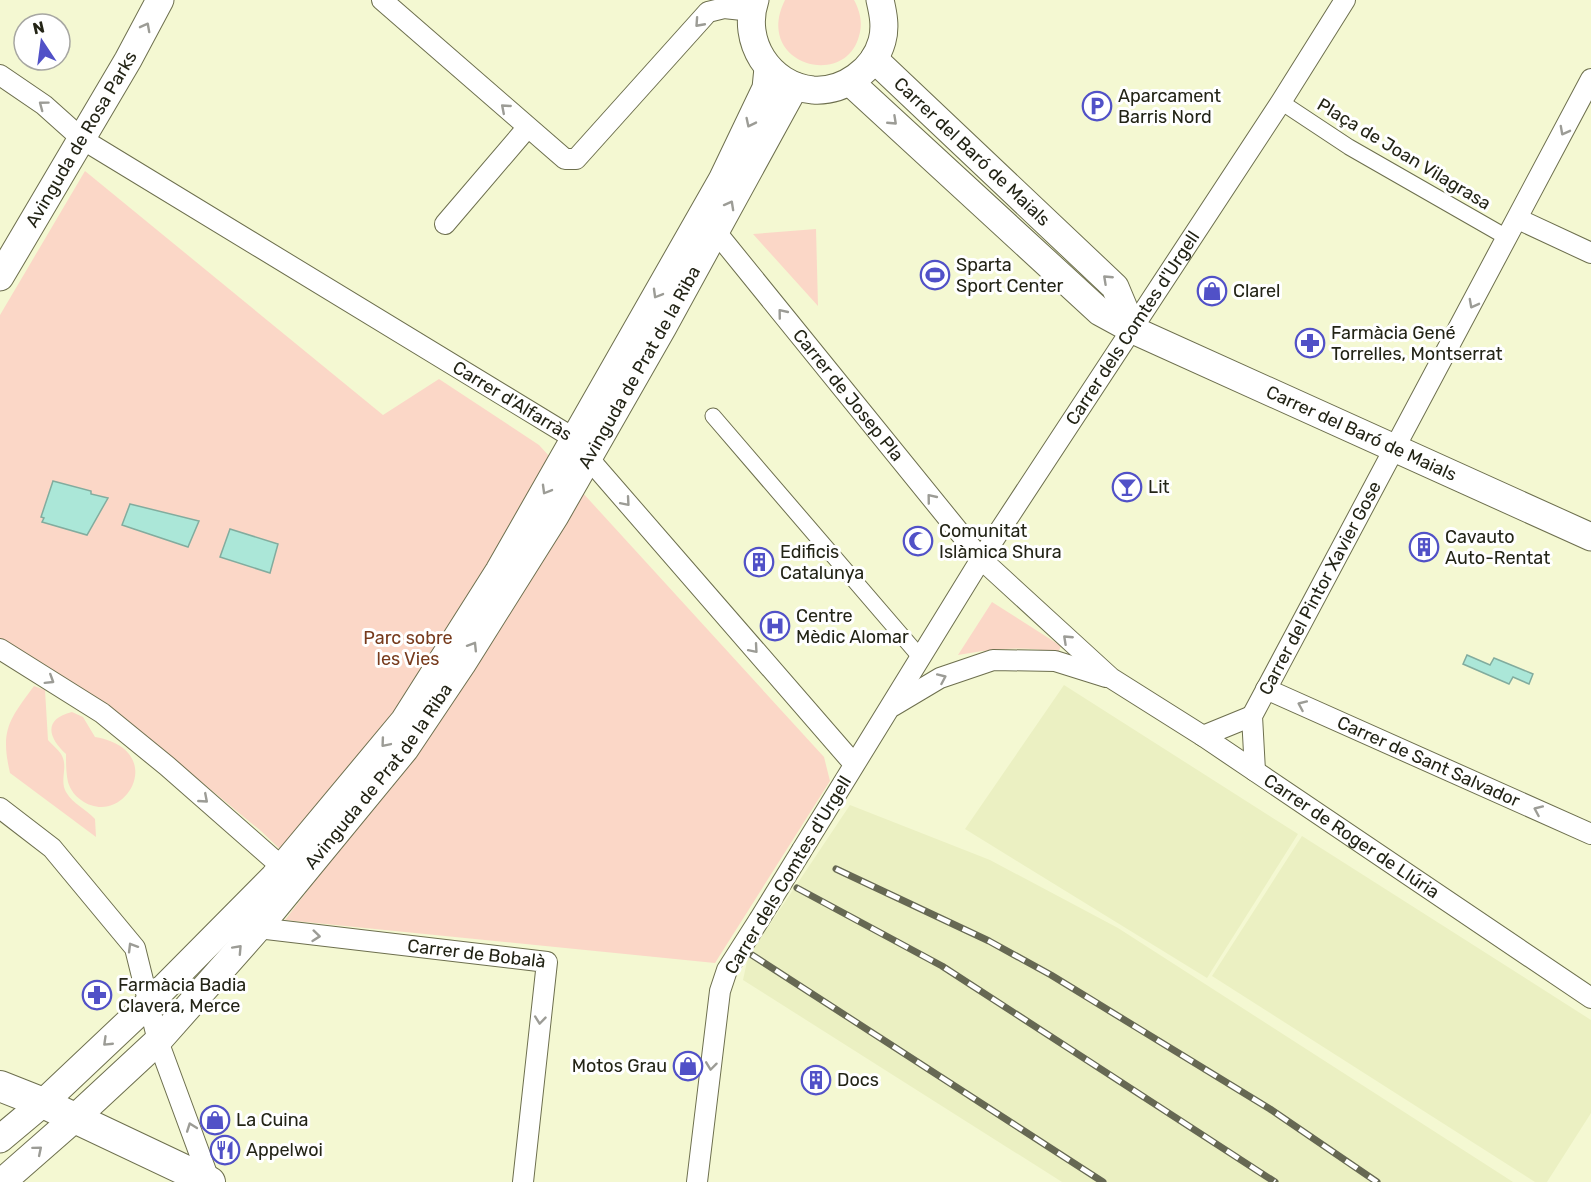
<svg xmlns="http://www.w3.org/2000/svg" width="1591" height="1182" font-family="Rubik,sans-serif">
<rect width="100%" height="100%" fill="#f4f8d2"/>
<path fill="#ebf0c2" d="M1064,685L1298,834L1207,978L965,829Z
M850,805L990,860L1118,928L1513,1182H1062L743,980L748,957Z
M1302,836L1591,1020V1113L1547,1182H1535L1212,976Z"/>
<path fill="#fbd7c7" d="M785,0H854C860,11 863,23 859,36C845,90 753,64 785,0Z
M85,171L383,415L439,379L539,445L824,757L830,781L715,963L285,920L314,882L261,831L136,728L0,640V315Z
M816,229L818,306L753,234Z
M992,602L1061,646L1058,653C1024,645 992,649 958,655Z
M34,686L45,690L48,740C52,745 58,749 61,754C69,767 59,779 66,792C73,804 86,809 95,819L96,837L10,773C0,730 9,720 34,686Z
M72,712L83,717L95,737C171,750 124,831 81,800C75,796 70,789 68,782C66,773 66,763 66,754C48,738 43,719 72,712Z"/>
<path fill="#abe7d8" stroke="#82ac9e" stroke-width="1.5" d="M53,481L91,491V494L108,498L87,535L42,522L44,518L41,517Z
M130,504L199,521L188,547L122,525Z
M230,529L278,544L270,573L220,557Z
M1467,655L1490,665L1494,658L1533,674L1529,684L1513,677L1509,684L1463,664Z"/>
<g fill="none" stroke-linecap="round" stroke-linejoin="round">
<g stroke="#6d6f4e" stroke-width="17">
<path id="pedestrian" d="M1281,102L1349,147L1508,238
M713,416L921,658"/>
</g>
<g stroke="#6d6f4e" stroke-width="22">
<g id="minor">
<path d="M382,0L565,159H576L708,12L724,8L752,11"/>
<path id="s1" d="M0,75L44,105L82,139L575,439L596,467L854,764"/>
<path d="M1518,219L1591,253"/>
<path d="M445,224L527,128"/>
<path id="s2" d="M716,232L981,559L1111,678L1203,736L1591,998"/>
<path d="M0,649L102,713L167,766L282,867"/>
<path id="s3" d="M1266,689L1591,834"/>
<path d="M893,706L940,678L993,660L1055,661L1106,677"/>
<path d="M1203,736L1252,716"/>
<path id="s4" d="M1255,771L1252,716L1591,79"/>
<path d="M0,808L52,848L135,948L158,1041L210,1182"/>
<path id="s5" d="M802,850L981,559L1281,102L1345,0"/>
<path id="s6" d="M258,928L547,962L523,1182"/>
<path d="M697,1182L720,991L727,970L759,920"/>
</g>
</g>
<g stroke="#6d6f4e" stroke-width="29">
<g id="secondary">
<path d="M755,0C741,41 769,86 813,90C844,92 874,70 882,41C886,27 883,13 880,0"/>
<path id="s7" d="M874,59L1115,287L1133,330"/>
<path id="s8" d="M850,82L1100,312L1133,330L1591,537"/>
<path id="s9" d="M0,277L128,60L160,0"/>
<path d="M0,1139L43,1103L150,1002L274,877L404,721L499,571L722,180L766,88L768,68"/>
<path id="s10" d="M2,1182L75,1118L158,1041L258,928L405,749L462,664L555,516L663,327L795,86"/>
</g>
</g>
<g stroke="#6d6f4e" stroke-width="32">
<path id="primary" d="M0,1086L43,1103L210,1182"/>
</g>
<use href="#pedestrian" stroke="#fff" stroke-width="15"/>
<use href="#minor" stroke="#fff" stroke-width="20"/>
<use href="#secondary" stroke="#fff" stroke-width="27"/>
<use href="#primary" stroke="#fff" stroke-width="30"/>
<g stroke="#666853" stroke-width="7">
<path id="rail" d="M836,869L989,941L1051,975L1270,1109L1377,1182
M797,888L942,966L1275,1182
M752,955L1103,1182"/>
</g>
<use href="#rail" stroke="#fff" stroke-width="4.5" stroke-dasharray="14" stroke-linecap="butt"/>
<g stroke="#6d6f4e" stroke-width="22" stroke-linecap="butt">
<path id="minor-bridge" d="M759,920L802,850"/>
</g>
<use href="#minor-bridge" stroke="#fff" stroke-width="20"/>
</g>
<defs><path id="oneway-chevron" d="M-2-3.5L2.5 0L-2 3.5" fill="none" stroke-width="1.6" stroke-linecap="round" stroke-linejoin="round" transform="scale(1.5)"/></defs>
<g stroke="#9c9c96">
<use href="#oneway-chevron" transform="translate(699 23) rotate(132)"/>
<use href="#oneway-chevron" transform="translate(146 27) rotate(-62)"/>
<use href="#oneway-chevron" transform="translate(43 105) rotate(-143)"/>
<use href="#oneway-chevron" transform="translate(505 108) rotate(-139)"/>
<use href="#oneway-chevron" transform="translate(893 121) rotate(43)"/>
<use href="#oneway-chevron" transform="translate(750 123) rotate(116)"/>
<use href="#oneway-chevron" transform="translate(1564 131) rotate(118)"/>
<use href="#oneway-chevron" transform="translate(730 205) rotate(-61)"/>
<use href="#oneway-chevron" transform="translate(1107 279) rotate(-137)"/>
<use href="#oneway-chevron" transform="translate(657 294) rotate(120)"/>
<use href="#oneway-chevron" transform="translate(1473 304) rotate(118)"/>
<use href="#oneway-chevron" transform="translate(782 313) rotate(-129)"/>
<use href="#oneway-chevron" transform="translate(546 490) rotate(120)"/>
<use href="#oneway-chevron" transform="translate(931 498) rotate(-129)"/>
<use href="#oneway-chevron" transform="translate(626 502) rotate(49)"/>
<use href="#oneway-chevron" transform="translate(1067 639) rotate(-137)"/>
<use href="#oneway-chevron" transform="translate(473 646) rotate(-58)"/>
<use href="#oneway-chevron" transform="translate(754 649) rotate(49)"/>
<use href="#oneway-chevron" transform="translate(942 678) rotate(-24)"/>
<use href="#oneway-chevron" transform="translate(50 680) rotate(32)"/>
<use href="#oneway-chevron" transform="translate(1302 705) rotate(-156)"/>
<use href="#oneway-chevron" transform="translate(385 743) rotate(130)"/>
<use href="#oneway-chevron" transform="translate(204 799) rotate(41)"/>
<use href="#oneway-chevron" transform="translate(1538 810) rotate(-156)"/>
<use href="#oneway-chevron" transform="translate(316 936) rotate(6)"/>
<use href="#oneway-chevron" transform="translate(132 947) rotate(-121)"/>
<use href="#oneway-chevron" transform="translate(238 949) rotate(-47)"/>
<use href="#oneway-chevron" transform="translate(540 1020) rotate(96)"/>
<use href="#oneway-chevron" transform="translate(107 1042) rotate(136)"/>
<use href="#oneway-chevron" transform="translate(711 1066) rotate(97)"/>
<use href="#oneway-chevron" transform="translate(191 1127) rotate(-110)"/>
<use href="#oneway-chevron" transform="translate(38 1150) rotate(-40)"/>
</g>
<defs>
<g id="parking-ring" transform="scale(1.5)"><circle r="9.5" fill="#fff" stroke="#5151c7" stroke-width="1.5"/><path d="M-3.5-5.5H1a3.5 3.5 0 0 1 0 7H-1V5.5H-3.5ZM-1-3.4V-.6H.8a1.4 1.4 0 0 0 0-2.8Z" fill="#5151c7"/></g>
<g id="stadium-ring" transform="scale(1.5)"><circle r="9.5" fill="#fff" stroke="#5151c7" stroke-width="1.5"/><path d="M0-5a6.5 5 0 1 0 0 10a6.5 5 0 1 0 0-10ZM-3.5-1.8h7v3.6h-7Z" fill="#5151c7"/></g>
<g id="shop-ring" transform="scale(1.5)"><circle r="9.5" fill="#fff" stroke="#5151c7" stroke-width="1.5"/><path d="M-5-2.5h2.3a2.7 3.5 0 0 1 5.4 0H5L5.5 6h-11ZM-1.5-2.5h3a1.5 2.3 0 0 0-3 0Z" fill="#5151c7"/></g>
<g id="pharmacy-ring" transform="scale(1.5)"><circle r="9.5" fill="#fff" stroke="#5151c7" stroke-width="1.5"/><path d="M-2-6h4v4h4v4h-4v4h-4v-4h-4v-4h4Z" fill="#5151c7"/></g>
<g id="bar-ring" transform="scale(1.5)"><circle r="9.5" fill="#fff" stroke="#5151c7" stroke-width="1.5"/><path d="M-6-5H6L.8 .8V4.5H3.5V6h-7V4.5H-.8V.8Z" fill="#5151c7"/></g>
<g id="mosque-ring" transform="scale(1.5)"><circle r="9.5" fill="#fff" stroke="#5151c7" stroke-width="1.5"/><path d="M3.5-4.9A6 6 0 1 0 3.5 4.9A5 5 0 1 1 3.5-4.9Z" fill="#5151c7"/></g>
<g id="building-ring" transform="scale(1.5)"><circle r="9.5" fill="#fff" stroke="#5151c7" stroke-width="1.5"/><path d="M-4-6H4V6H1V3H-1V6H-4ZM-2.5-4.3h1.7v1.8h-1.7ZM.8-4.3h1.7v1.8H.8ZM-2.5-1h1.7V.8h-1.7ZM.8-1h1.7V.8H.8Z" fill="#5151c7"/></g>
<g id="hospital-ring" transform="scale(1.5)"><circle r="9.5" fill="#fff" stroke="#5151c7" stroke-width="1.5"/><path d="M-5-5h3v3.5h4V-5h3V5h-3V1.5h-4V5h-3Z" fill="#5151c7"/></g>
<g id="restaurant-ring" transform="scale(1.5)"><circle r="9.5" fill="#fff" stroke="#5151c7" stroke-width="1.5"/><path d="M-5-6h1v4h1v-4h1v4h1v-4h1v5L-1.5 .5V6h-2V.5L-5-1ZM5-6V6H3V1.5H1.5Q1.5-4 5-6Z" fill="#5151c7"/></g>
</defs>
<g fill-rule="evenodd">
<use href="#parking-ring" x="1097" y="106"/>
<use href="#stadium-ring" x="935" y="275"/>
<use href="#shop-ring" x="1212" y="291"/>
<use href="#pharmacy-ring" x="1310" y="343"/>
<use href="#bar-ring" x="1127" y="487"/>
<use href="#mosque-ring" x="918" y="541"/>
<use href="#building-ring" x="1424" y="547"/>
<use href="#building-ring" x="759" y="562"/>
<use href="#hospital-ring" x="775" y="626"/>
<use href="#pharmacy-ring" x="97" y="995"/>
<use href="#shop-ring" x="688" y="1066"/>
<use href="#building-ring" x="816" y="1080"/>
<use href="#shop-ring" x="215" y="1120"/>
<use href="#restaurant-ring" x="225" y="1150"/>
</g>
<g text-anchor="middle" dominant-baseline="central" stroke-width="6" stroke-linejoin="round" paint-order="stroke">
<g font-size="18" fill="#232416" stroke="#fff" text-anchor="start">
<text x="1118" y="96">Aparcament<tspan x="1118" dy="21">Barris Nord</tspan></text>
<text x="956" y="265">Sparta<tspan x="956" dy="21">Sport Center</tspan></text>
<text x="1233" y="291">Clarel</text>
<text x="1331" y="333">Farmàcia Gené<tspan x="1331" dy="21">Torrelles, Montserrat</tspan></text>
<text x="1148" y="487">Lit</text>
<text x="939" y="531">Comunitat<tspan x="939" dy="21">Islàmica Shura</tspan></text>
<text x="1445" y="537">Cavauto<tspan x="1445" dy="21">Auto-Rentat</tspan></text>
<text x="780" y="552">Edificis<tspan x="780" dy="21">Catalunya</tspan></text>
<text x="796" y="616">Centre<tspan x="796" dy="21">Mèdic Alomar</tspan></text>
<text x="118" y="985">Farmàcia Badia<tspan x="118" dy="21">Clavera, Merce</tspan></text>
<text x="667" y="1066" text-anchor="end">Motos Grau</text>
<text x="837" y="1080">Docs</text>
<text x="236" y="1120">La Cuina</text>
<text x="246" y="1150">Appelwoi</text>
</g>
<g font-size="18" fill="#232416" stroke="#fff">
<text stroke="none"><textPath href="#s9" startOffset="160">Avinguda de Rosa Parks</textPath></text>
<text stroke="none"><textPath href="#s7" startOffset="135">Carrer del Baró de Maials</textPath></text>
<text transform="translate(1404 154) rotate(31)">Plaça de Joan Vilagrasa</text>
<text stroke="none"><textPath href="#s5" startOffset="618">Carrer dels Comtes d'Urgell</textPath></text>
<text stroke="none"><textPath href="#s10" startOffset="1041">Avinguda de Prat de la Riba</textPath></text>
<text stroke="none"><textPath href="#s2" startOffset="210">Carrer de Josep Pla</textPath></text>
<text stroke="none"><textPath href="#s1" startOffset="608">Carrer d'Alfarràs</textPath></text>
<text stroke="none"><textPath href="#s8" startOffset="628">Carrer del Baró de Maials</textPath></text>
<text stroke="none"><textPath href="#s4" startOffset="200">Carrer del Pintor Xavier Gose</textPath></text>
<text stroke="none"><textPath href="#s3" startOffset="178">Carrer de Sant Salvador</textPath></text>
<text stroke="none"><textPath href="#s10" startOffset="555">Avinguda de Prat de la Riba</textPath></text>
<text stroke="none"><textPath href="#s2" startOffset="885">Carrer de Roger de Llúria</textPath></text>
<text transform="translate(788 875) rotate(-59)">Carrer dels Comtes d'Urgell</text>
<text stroke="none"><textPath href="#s6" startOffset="220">Carrer de Bobalà</textPath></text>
</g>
<g font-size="18" fill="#773b1d" stroke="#fff">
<text x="408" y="638">Parc sobre<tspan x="408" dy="21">les Vies</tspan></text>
</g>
</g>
<g transform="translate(42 42) rotate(347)"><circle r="28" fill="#ffffff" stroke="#a7a7a2" stroke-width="1.5"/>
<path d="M0-4.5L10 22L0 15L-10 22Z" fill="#5151c7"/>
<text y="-9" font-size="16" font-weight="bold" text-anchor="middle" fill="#232416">N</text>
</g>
</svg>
